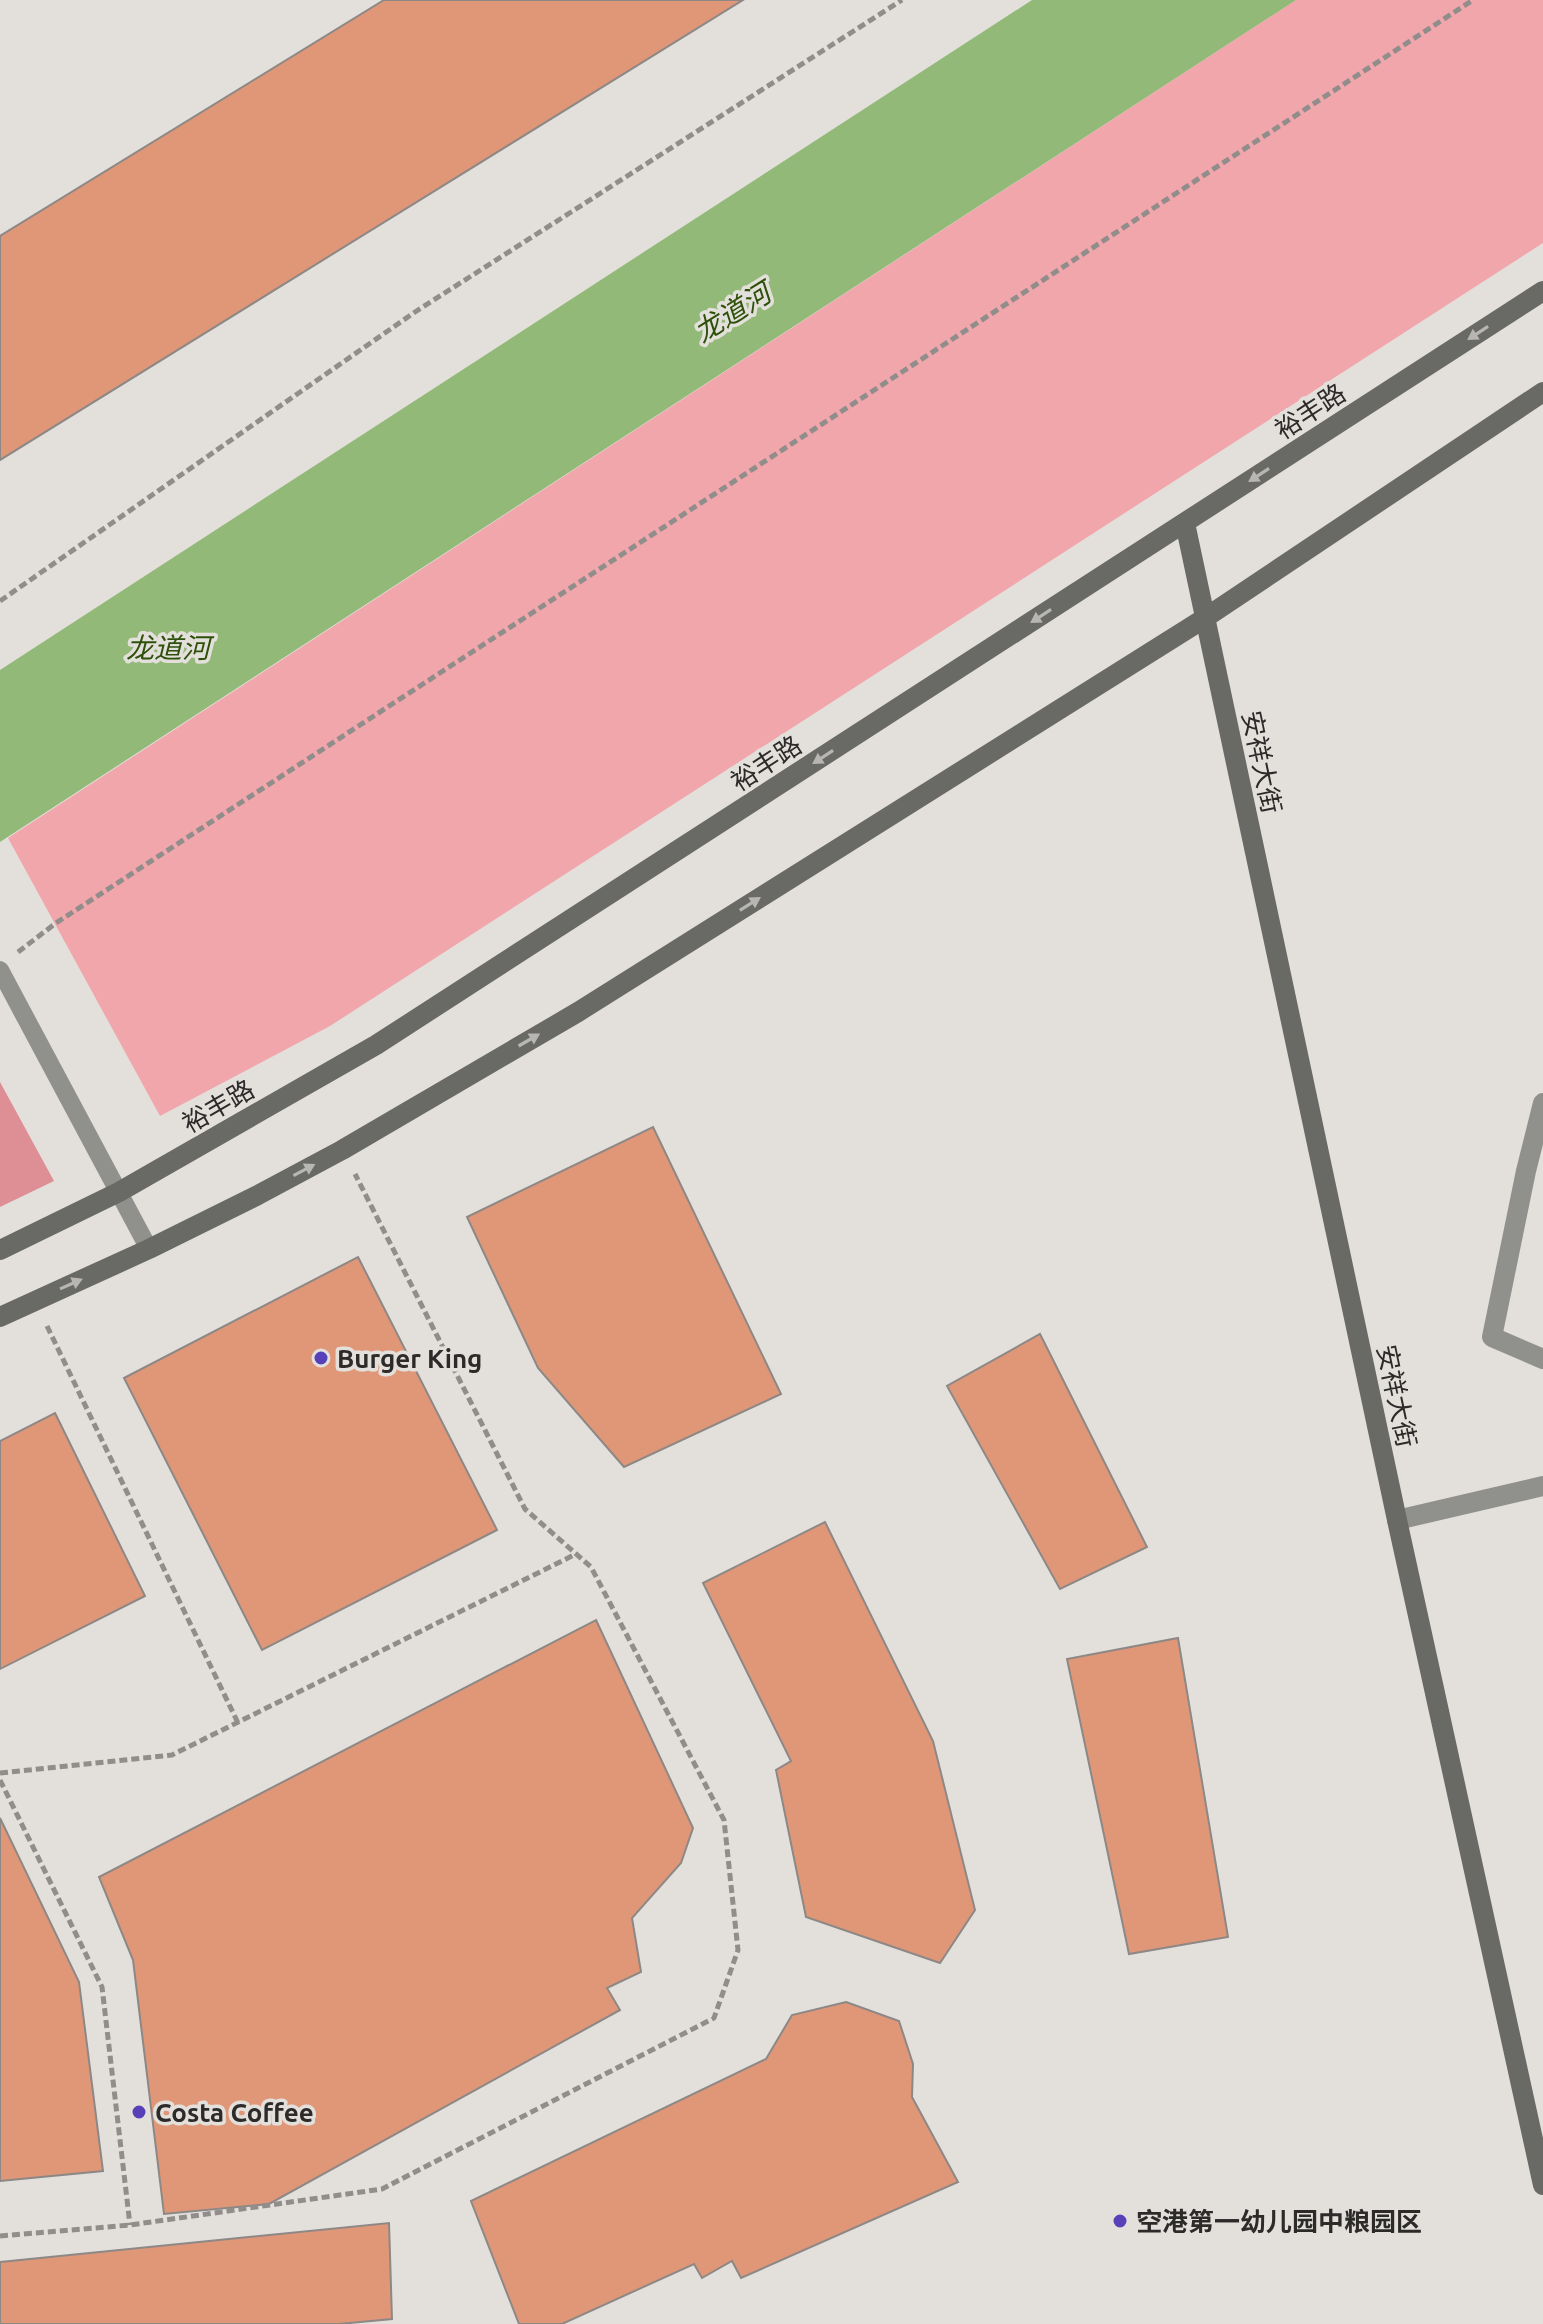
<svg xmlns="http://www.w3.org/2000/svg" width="1543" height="2324" font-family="Ubuntu,'Noto Sans SC',sans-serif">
<rect width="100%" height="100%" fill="#e3e0dc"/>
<path fill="#f1a6ab" d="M1296,0H1543V243L330,1026L160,1116L8,838Z"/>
<path fill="#de8e95" d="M0,1082L54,1181L0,1207Z"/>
<path fill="#93b978" d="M1032,0H1296L0,842V670Z"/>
<path fill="#e09778" stroke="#8d8886" stroke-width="2" d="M384,0H743L0,460V236Z
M653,1127L781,1394L624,1467L538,1368L467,1217Z
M358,1257L497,1530L262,1650L124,1378Z
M1040,1334L1147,1547L1060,1589L947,1386Z
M55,1413L145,1596L0,1669V1441Z
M825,1522L933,1741L975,1910L940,1963L806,1917L776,1770L791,1761L703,1583Z
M596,1620L693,1828L681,1863L632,1918L641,1972L607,1988L620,2010L269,2204L164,2214L133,1960L99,1877Z
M1178,1638L1228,1937L1129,1954L1067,1659Z
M0,1818L79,1982L103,2171L0,2181Z
M846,2002L899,2021L913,2064L912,2097L958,2182L741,2278L732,2261L702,2278L694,2264L562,2324H519L471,2201L766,2059L792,2015Z
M389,2223L392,2319L339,2324H0V2262Z"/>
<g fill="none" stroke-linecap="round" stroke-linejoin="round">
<path stroke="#908d8b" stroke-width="5" stroke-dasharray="8 4" stroke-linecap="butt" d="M0,601L415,312L902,0
M18,952L56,923L1473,0
M47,1326L238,1723
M0,1773L172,1755L576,1554
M0,1780L102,1987L130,2225
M0,2236L130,2225L382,2189L714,2018L738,1950L724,1820L591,1567L525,1509L355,1174"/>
<path stroke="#90908d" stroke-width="18" d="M0,970L149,1249"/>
<path stroke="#90908d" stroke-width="20" d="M1543,1103L1526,1171L1492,1337L1543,1359
M1397,1520L1543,1486"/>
<path stroke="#696966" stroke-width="20" d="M1185,523L1397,1520L1543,2185
M0,1250L119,1192L376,1045L1543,291
M0,1317L149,1249L258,1195L342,1150L578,1012L1205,618L1543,392"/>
</g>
<defs><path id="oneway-solid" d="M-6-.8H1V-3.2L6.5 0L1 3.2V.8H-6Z" transform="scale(2)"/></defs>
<g fill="#b8b6b3">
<use href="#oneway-solid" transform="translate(1478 333) rotate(147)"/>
<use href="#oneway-solid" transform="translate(1259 475) rotate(147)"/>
<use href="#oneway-solid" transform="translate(1041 616) rotate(147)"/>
<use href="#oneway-solid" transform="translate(823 757) rotate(147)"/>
<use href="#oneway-solid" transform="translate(750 904) rotate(-32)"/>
<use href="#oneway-solid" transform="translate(529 1040) rotate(-30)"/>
<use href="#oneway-solid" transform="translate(304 1170) rotate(-28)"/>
<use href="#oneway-solid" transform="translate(71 1284) rotate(-24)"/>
</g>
<g fill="#5741b9" stroke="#e3e0dc" stroke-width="3">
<circle cx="321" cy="1358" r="8"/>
<circle cx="139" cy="2112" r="8"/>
<circle cx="1120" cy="2221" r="8"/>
</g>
<g text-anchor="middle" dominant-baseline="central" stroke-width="7" stroke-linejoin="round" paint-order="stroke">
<g font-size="26" fill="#2d2b2a" stroke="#e3e0dc">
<text transform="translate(1310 411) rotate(-33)">裕丰路</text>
<text transform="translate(1262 762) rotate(78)">安祥大街</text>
<text transform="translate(766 763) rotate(-33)">裕丰路</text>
<text transform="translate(218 1106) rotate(-30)">裕丰路</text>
<text transform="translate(1397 1396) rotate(78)">安祥大街</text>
</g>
<g font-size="26" font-weight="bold" fill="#2d2b2a" stroke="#e3e0dc" text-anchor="start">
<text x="337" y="1358">Burger King</text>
<text x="155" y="2112">Costa Coffee</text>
<text x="1136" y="2221">空港第一幼儿园中粮园区</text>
</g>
<g font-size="28" font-style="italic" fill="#2e500b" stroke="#e3e0dc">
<text transform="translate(732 312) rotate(-32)">龙道河</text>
<text x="168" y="647">龙道河</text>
</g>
</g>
</svg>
